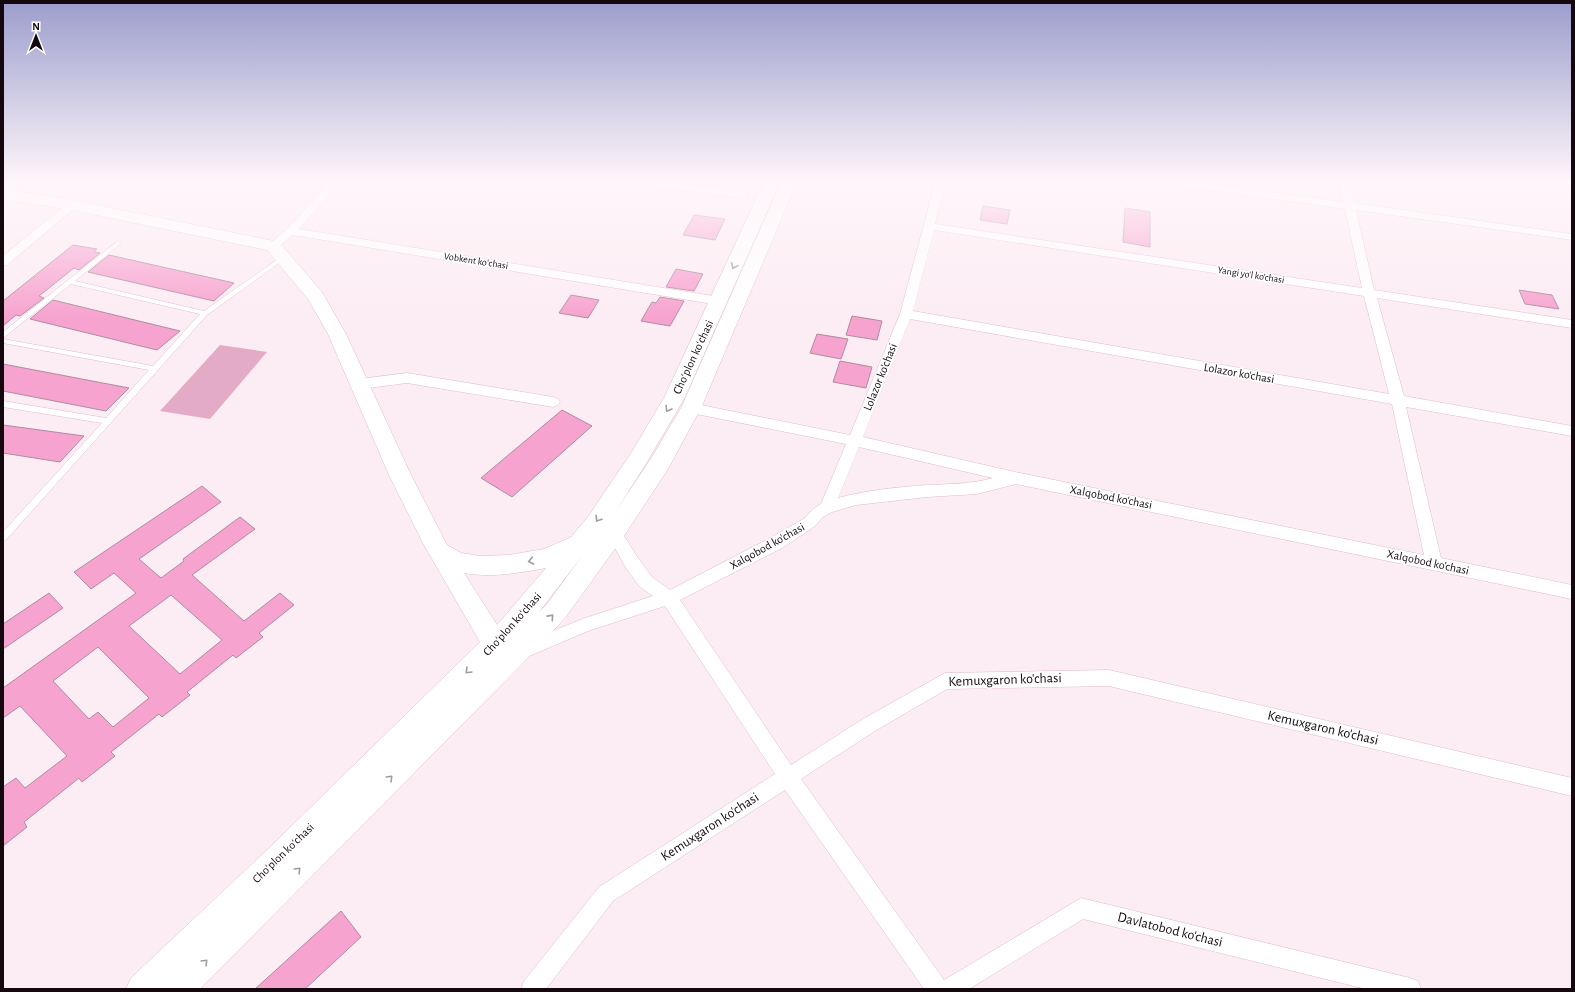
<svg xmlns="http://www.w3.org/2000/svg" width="1575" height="992" font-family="'Alegreya Sans',sans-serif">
<rect width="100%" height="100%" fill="#fcecf3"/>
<path fill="#e4abc7" d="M220,345L267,352L210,419L160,411Z"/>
<path fill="#f7a3cf" stroke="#af8c9d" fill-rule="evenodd" d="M983,206L1010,210L1007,224L980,220Z
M1125,208L1150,212V247L1123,242Z
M694,215L725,219L715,240L683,235Z
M73,245L97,249L94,252L100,253L79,270L74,268L39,296L44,298L20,316L16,315L3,326V301Z
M109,255L234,283L214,301L88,272Z
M676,269L703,274L694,291L666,287Z
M1519,290L1552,295L1559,309L1525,304Z
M571,295L599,300L588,318L559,313Z
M660,297L684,301L670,326L641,321L652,302L656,303Z
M53,300L180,331L157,350L30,319Z
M852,316L882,321L877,340L846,335Z
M817,334L848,339L841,359L810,353Z
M840,361L872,367L866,388L833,382Z
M3,364L129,388L106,411L3,391Z
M562,410L592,426L512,497L481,478Z
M3,425L84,436L60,462L3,453Z
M202,486L221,502L139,559L161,578L184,561L183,559L240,517L255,529L192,575L244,621L280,593L294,605L259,633L263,637L236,658L233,655L187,692L190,695L162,717L159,714L111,752L115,756L82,782L79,778L24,822L27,827L3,846V787L16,778L25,788L67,756L20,706L3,718V688L136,593L114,573L91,589L74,572ZM171,595L222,640L180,674L129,626ZM98,647L149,698L113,727L98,712L89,719L53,681Z
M49,593L63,608L3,649V624Z
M341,911L361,937L305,989H255Z"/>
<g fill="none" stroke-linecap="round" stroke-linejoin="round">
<g stroke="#e1bbcd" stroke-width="1">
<path id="lane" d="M17,180H23L3,195V190Z
M118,241L120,242V244L75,281L204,311L281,257L283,256L286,258L207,315L6,540L3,541V532L102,423L3,407V401L106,418L149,370L3,343V339L153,366L200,314L71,284L3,338V332L67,281Z"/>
</g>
<g stroke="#e1bbcd" stroke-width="1">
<path id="street" d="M332,180H342L299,229L719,297L723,298L725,301L723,304L719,305L293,235L277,248H269L267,246L269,244L287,229Z
M627,180H653L744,192L749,195L744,198L632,183Z
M936,180H946L935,224L1362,288L1345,209L1162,183L1157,180H1182L1343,202L1339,180H1349L1355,203L1572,234V240L1356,210L1374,290L1572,320V328L1377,298L1404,396L1572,426V436L1406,407L1441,558L1572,585V599L1016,484L977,494L927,497L856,505L832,512L823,517L815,526L784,547L680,600L791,765L863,719L945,673L1109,670L1572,778V796L1109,686L947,689L875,731L801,779L944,980L1081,898L1410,978L1418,981L1421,989H1366L1083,919L969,989H924L785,790L613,901L546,989H521L524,981L599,887L775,774L665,606L588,631L522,659L516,656L513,651L516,646L585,618L653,596L640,587L626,568L606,532L609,528L614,526L619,528L638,558L652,577L670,590L772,537L805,518L813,509L821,504L846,444L686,412L684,408L686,404L691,403L850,435L900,314ZM934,230L1364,296L1389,394L913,311ZM910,319L1392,404L1424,555L1015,472L863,437ZM859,447L993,478C972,484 950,484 929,485C899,487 867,490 838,498Z
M72,202L77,205L76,207L7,265L3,266V256L68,203Z
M407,373L553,397L558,399L560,402L558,405L553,407L407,383L360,389L355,387L353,384L355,381L360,379Z"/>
</g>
<g stroke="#e1bbcd" stroke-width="1">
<path id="secondary" d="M765,180H781L685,397L647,462L616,511L652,457L681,408L782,180H798L701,408L668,469L622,539L565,618L525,661L200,989H126L131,978L267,850L480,642L424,545L389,475L328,334L308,299L267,250L72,210L3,199V189L72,200L279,242L322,292L346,334L411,475L447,545L461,553L480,556L509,555L544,549L571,537L588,517L633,450L665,396ZM583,555L547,604L537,614L539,612ZM546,568L497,625L464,573C492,578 518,573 546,568Z"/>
</g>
<use href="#lane" fill="#fff" fill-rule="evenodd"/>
<use href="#street" fill="#fff" fill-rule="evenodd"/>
<use href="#secondary" fill="#fff" fill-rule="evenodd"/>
</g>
<defs><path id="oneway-chevron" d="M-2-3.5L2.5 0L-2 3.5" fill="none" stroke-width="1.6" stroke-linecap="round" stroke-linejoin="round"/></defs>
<g stroke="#a19c9f">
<use href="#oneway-chevron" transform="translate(734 266) rotate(114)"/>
<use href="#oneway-chevron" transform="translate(668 409) rotate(121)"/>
<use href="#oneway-chevron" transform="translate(598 519) rotate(124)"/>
<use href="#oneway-chevron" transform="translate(531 561) rotate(169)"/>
<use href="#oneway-chevron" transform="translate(551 617) rotate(-48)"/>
<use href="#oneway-chevron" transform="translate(468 671) rotate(135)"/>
<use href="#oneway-chevron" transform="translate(390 778) rotate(-45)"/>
<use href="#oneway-chevron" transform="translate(298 870) rotate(-45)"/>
<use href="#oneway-chevron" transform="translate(205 962) rotate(-45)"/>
</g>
<linearGradient id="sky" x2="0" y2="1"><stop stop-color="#9b9ccc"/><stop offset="0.57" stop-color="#fef6fa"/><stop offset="1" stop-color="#fef6fa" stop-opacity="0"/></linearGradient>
<rect width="1575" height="318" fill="url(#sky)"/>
<g text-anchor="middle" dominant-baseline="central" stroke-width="3.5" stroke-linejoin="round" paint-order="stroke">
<g font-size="10" fill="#14080e" stroke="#fff">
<text transform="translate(476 261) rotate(9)">Vobkent koʻchasi</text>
<text transform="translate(1251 275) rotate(9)">Yangi yo'l ko'chasi</text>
</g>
<g font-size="12" fill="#14080e" stroke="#fff">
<text transform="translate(693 357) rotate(-65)">Choʻplon koʻchasi</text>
<text transform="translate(1239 373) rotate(10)">Lolazor ko'chasi</text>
<text transform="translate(880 377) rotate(-68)">Lolazor ko'chasi</text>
<text transform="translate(1111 497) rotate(11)">Xalqobod ko'chasi</text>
<text transform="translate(767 546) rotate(-29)">Xalqobod ko'chasi</text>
<text transform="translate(1428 562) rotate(12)">Xalqobod ko'chasi</text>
<text transform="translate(512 624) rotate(-48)">Choʻplon koʻchasi</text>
<text transform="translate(283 853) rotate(-44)">Choʻplon koʻchasi</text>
</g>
<g font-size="14" fill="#14080e" stroke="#fff">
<text transform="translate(1005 680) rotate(-2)">Kemuxgaron ko'chasi</text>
<text transform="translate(1323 728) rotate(13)">Kemuxgaron ko'chasi</text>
<text transform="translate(710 827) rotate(-33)">Kemuxgaron ko'chasi</text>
<text transform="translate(1170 930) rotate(14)">Davlatobod ko'chasi</text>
</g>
</g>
<rect width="1575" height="992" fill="none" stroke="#14080e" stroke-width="8"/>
<g transform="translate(36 36)" stroke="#ffffff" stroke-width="3" paint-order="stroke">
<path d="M0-3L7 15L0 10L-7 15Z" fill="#14080e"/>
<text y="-6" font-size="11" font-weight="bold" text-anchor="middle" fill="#14080e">N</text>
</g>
</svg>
